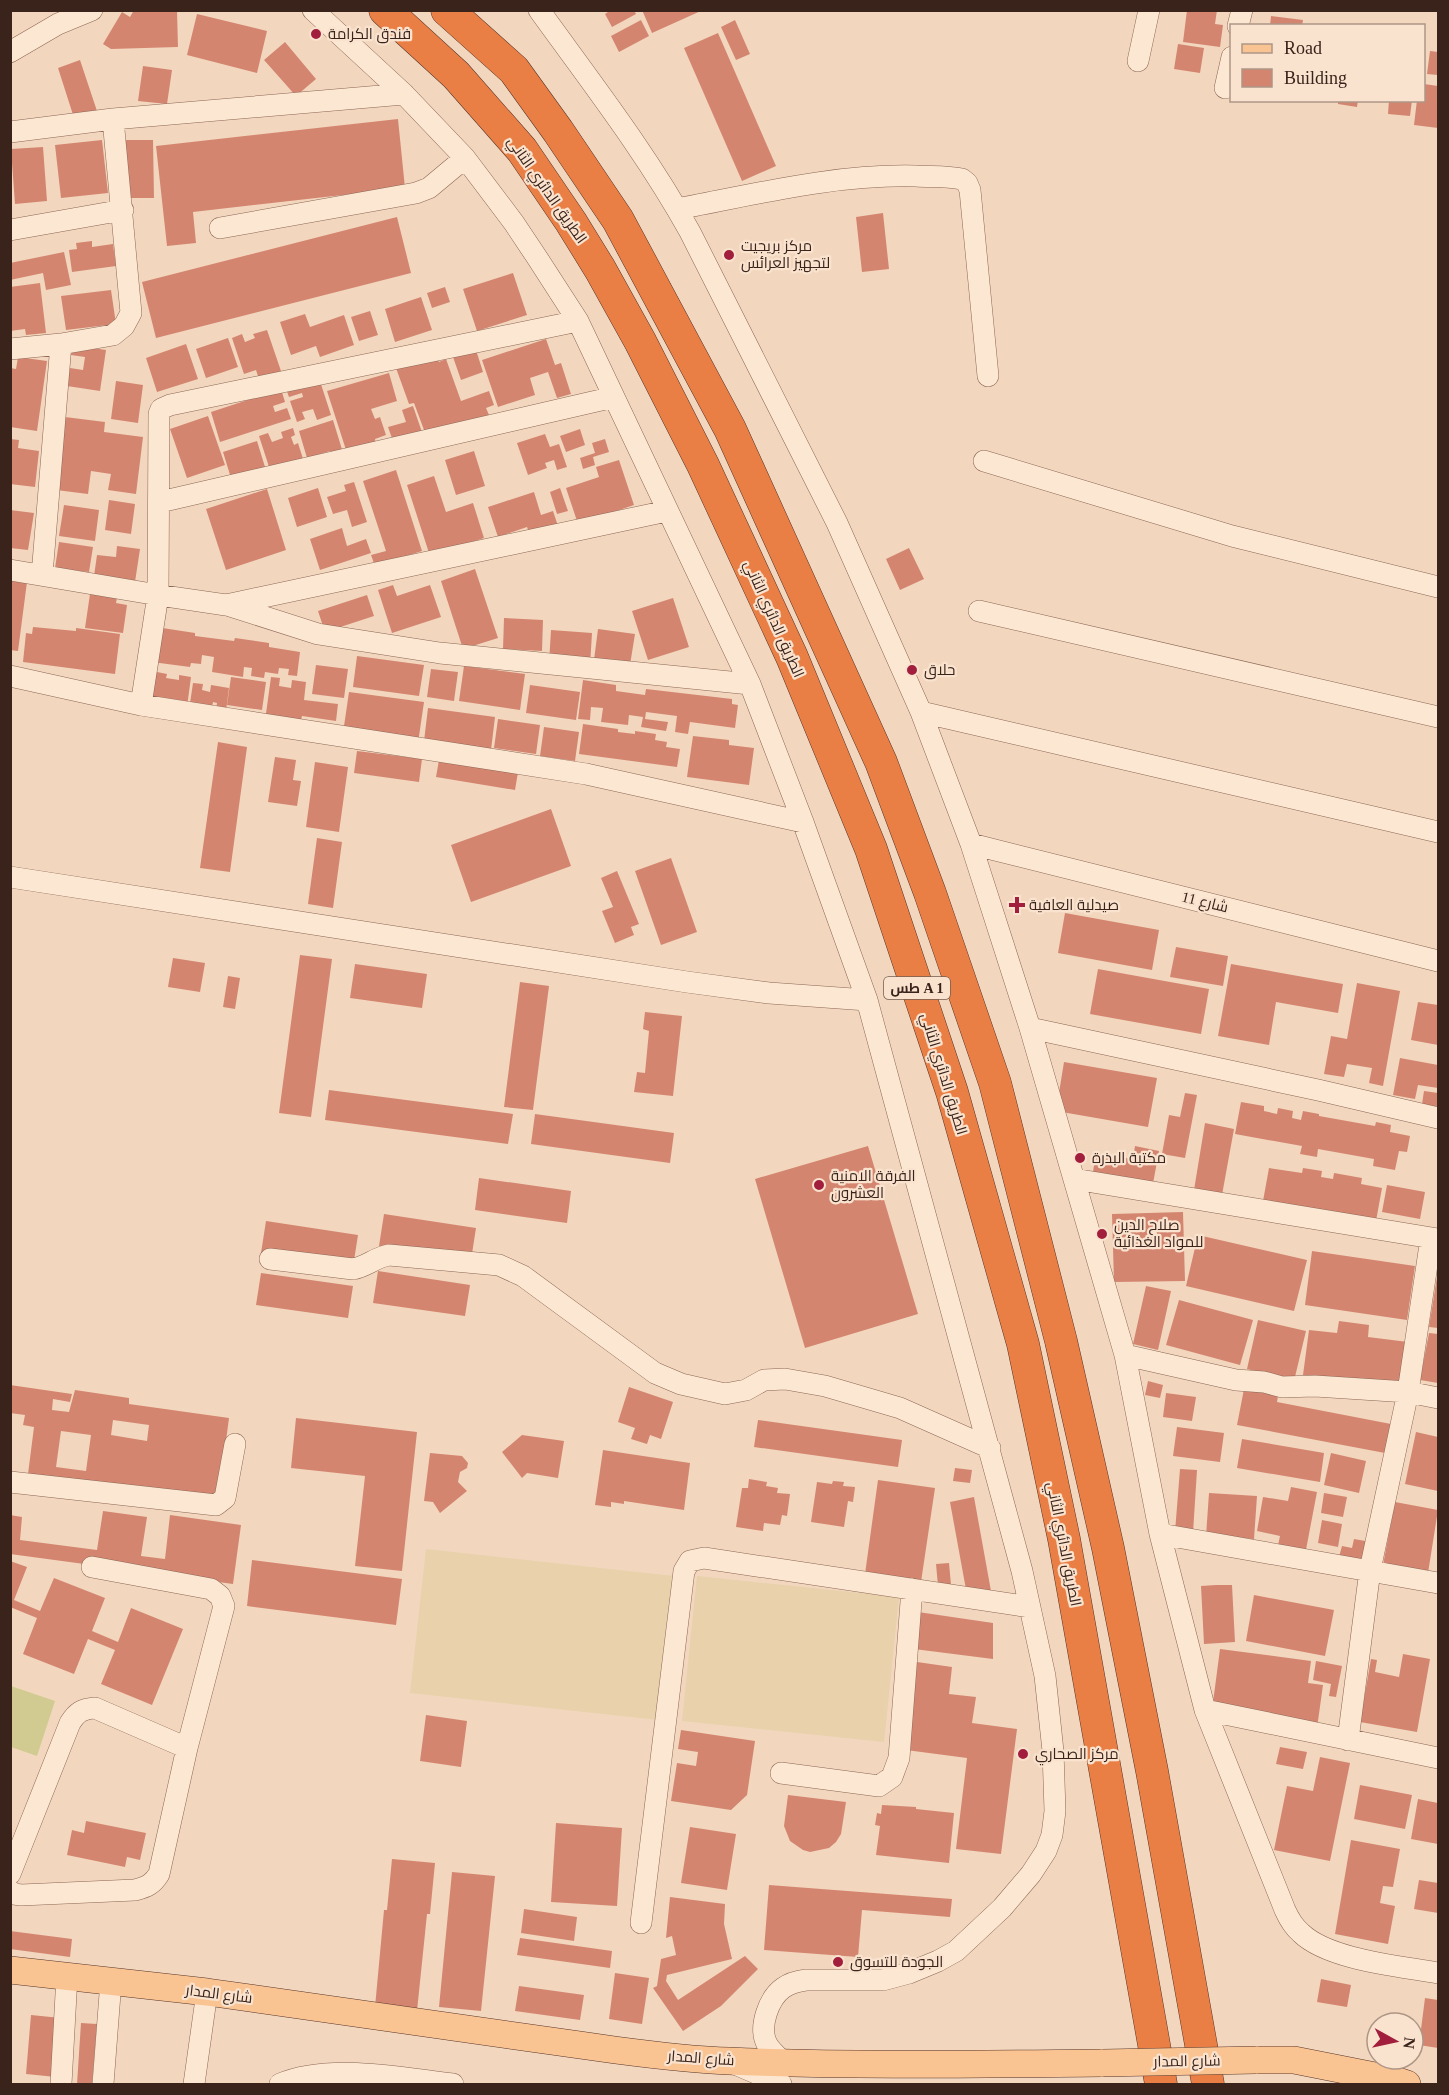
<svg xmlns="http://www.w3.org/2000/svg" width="1449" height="2095" font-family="'Times New Roman',Cairo,serif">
<rect width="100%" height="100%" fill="#f2d7be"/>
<path fill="#e8d1ab" d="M426,1549L674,1576L659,1720L410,1693Z
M697,1576L899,1597L884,1742L682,1721Z"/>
<path fill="#d1cb91" d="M11,1686L55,1701L37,1756L11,1747Z"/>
<path fill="#d48570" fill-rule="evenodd" d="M134,10H177L178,47L111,49L103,44L122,12L130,17Z
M611,10H634L636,14L612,27L605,14Z
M642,10H703L652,33Z
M1187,10H1217L1215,24L1223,25L1220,47L1183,42Z
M197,14L267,31L257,73L187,55Z
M1271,16L1303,20L1302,26H1270Z
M641,20L649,36L619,52L611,36Z
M735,20L750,54L736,60L721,27Z
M718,33L776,166L742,181L684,48Z
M285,42L316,79L296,96L264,60Z
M1178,44L1204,48L1200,73L1174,69Z
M1430,51L1438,52V75L1427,74Z
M80,60L98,114L75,121L58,68Z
M143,66L172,70L167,104L138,101Z
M1424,84L1438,86V128L1414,125L1417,100H1424Z
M1338,100H1358L1357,107L1338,104Z
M1389,100H1412L1410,116L1388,114Z
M398,119L405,188L193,212L196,243L167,246L156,146Z
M102,140L108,193L61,198L55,145Z
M126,140H153L154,198H126Z
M43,147L47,201L15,204L11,149Z
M883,213L889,269L862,272L856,217Z
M397,217L411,273L156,338L142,282Z
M92,241V247L113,244L116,266L72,272L69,250L77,249L76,243Z
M64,252L71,285L46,290L43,273L10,280V263Z
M513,273L527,315L477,331L463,289Z
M40,283L46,333L26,335L25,329L10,331V287Z
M445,287L450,302L432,308L427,293Z
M111,290L116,324L66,330L61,296Z
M421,297L432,330L395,342L385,309Z
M370,311L378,335L359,341L351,317Z
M305,314L310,327L344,315L354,345L320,357L316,346L291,355L280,322Z
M267,330L281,371L259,379L256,370L244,374L232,338L242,334L245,342L255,338L253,334Z
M228,338L238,367L206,378L196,349Z
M546,339L555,365L561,363L571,394L557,398L548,372L530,378L535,395L498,407L482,360Z
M186,344L198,379L157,392L146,358Z
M73,345L106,350L100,391L67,386L70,368L83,370L85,357L71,355Z
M476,350L483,372L461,380L453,357Z
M436,354L439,362L446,359L461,401L489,391L494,405L486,408L489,415L427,438L414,403L409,404L396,368Z
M18,357L47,361L37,431L10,427V368L16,369Z
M389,373L397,401L371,409L375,419L380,417L386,435L375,439L376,444L347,453L327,391Z
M319,378L331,415L317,420L313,409L302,412L305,419L297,422L290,401L303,397L302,393L289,397L286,389Z
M116,381L143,385L138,423L111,419Z
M281,389L285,402L273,406L275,412L287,408L291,419L220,442L211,412Z
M413,406L423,435L394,444L388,427L406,422L402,410Z
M208,416L225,465L187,478L170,429Z
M65,417L105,422L104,432L143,437L136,494L108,490L111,474L91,471L88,494L56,490Z
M333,420L344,456L333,460L330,451L307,458L299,431Z
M293,428L295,435L291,437L294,445L298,443L304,462L271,473L259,436L268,433L272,442L283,438L281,432Z
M580,429L585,445L566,452L560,436Z
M545,434L550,447L559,444L567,467L557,470L554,460L545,463L547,468L528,475L517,443Z
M10,439L19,440L18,448L39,451L35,487L10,484Z
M605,439L609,452L593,457L595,465L583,469L580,458L595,453L592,443Z
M257,441L265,467L231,478L223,452Z
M474,451L485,486L456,495L445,460Z
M619,460L634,505L578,524L566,488L599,477L596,467Z
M396,470L422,551L375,566L371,555L386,551L363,481Z
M434,476L446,512L473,503L484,538L430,556L407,485Z
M354,482L367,522L352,527L347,510L333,514L327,497L346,491L344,485Z
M318,488L327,517L297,527L288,498Z
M560,488L568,511L557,514L550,492Z
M267,489L286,550L226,570L206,509Z
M534,492L541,515L553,511L558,526L530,535L527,527L498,537L488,507Z
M109,500L135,504L131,534L105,530Z
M64,505L99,510L95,541L59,536Z
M10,510L34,513L28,550L10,548Z
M342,528L347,546L366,539L371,553L320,570L310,539Z
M59,542L93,547L89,572L55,568Z
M117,546L140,549L135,582L94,576L97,555L116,557Z
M909,548L924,579L900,590L886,559Z
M475,569L498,638L463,649L441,581Z
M10,580L27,582L18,651L10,650Z
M393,585L397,596L430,585L441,617L392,633L378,590Z
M90,594L117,598L116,603L127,605L123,633L85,628Z
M367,595L374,616L325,632L318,611Z
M673,598L689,647L648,660L632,611Z
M504,618L543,620L542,651L503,649Z
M33,627L76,631V628L120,634L115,674L23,662L26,633L32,634Z
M156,627L195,633V636L234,641L235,638L269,643V647L300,652L297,676L288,675L289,669L279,668L278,674L265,672L264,678L251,676L252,668L244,667L243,677L212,672L214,657L202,655L201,664L191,663L190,667L152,662Z
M598,629L635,634L630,665L594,660Z
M551,630L592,633L590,666L549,663Z
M357,656L424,665L419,696L353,687Z
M316,665L348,669L344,698L312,694Z
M464,666L525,674L520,710L459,701Z
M431,669L458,672L454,701L427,697Z
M152,671L167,674L166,678L179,680V675L191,677L187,707L148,700Z
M231,677L266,682L262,710L227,705Z
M271,677L280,678L279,686L291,688L292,680L306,682L304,700L338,704L336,721L302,716L300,725L265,721Z
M583,680L616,685V691L645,695L646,689L732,699V704L738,705L735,728L690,722L688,734L675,732L677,716L646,712L645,719L668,722L666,731L641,727L643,717L629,715L628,725L601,722L603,708L591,707L590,720L578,719Z
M193,683L203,684L202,690L210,692L211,685L229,688L226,711L216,710L217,703L213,702L211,713L189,710Z
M530,685L580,692L576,720L526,713Z
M349,692L424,702L418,743L343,733Z
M428,708L495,717L491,750L424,741Z
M498,719L540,725L536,754L494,748Z
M583,724L618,729V732L635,734V731L656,734L655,740L667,742L666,747L680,749L677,767L579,754Z
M544,727L579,732L575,761L540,756Z
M693,736L729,740V745L754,748L749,785L687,777Z
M218,742L247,747L230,872L200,868Z
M357,751L422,759L419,782L354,773Z
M275,757L296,760L293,780L301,781L297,806L268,802Z
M439,760L518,772L515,790L436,777Z
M315,762L348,767L339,832L306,827Z
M551,809L571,866L471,902L451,845Z
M317,838L342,842L333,908L308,904Z
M671,858L697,932L661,945L635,871Z
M617,871L639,924L631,927L634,935L615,943L602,911L613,907L601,878Z
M1065,913L1159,930L1152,970L1058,953Z
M1176,947L1228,956L1223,986L1170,977Z
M300,955L332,959L311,1117L279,1113Z
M173,958L205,963L200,992L168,987Z
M355,964L427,974L422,1008L350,998Z
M1231,964L1343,984L1338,1013L1276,1002L1269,1045L1218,1036Z
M1098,969L1209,989L1201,1034L1090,1014Z
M228,976L240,978L235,1009L223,1007Z
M520,982L549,986L533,1110L504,1107Z
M1357,983L1400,991L1383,1086L1369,1083L1372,1068L1347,1064L1344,1077L1324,1074L1331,1036L1347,1039Z
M1418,1002L1438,1005V1045L1411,1040Z
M645,1012L682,1016L673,1096L634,1092L637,1072L645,1073L649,1031L643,1029Z
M1400,1058L1438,1065V1088L1418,1085L1415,1099L1393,1095Z
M1064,1062L1157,1078L1148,1127L1056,1111Z
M329,1090L513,1114L508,1144L325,1120Z
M1424,1091L1438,1093V1107L1422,1104Z
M1185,1093L1197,1095L1185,1158L1162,1154L1169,1115L1180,1117Z
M1241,1102L1264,1106V1111L1277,1114L1278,1108L1293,1111L1292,1118L1301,1120L1303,1111L1319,1114V1116L1375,1126L1376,1122L1391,1125L1390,1132L1410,1136L1407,1152L1399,1151L1395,1170L1373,1166L1374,1159L1318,1149L1317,1157L1300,1154L1302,1146L1235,1134Z
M535,1114L674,1133L670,1163L531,1144Z
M1205,1123L1234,1129L1222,1195L1194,1190Z
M868,1146L918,1314L805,1348L755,1179Z
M1135,1146L1159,1151L1152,1189L1092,1178L1096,1153L1133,1159Z
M1269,1168L1302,1173L1303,1168L1322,1171L1321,1177L1333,1179L1334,1173L1362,1178L1361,1184L1382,1188L1376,1221L1263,1201Z
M479,1178L571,1191L567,1223L475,1210Z
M1387,1185L1425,1192L1420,1219L1382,1212Z
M1183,1212L1185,1281L1114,1282L1112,1214Z
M384,1214L476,1228L471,1260L379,1246Z
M266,1221L358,1235L353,1267L261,1253Z
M1198,1235L1307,1260L1294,1311L1186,1286Z
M1312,1251L1415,1266L1407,1320L1305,1305Z
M378,1271L470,1285L465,1316L373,1303Z
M261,1273L353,1286L348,1318L256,1305Z
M1437,1277H1438V1328L1429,1327Z
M1146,1286L1171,1291L1158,1350L1133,1344Z
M1179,1300L1253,1320L1240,1365L1166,1345Z
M1258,1320L1306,1331L1294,1381L1247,1369Z
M1339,1321L1369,1325L1368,1337L1408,1342L1403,1387L1303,1375L1309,1330L1337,1333Z
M1429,1333L1438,1334V1383L1420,1380Z
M1148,1381L1163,1385L1160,1398L1145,1395Z
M10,1385L72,1394L70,1402L53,1399L52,1410L69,1412L75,1390L129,1398V1404L229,1418L218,1501L28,1474L34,1427L23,1425L25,1415L10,1413ZM113,1420L149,1425L147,1441L111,1435ZM61,1431L91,1435L86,1471L56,1467Z
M629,1387L673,1402L661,1439L650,1435L647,1444L631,1439L635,1428L618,1422Z
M1244,1389L1278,1396L1277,1402L1391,1424L1385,1453L1237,1425Z
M1166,1393L1196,1397L1192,1421L1163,1417Z
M296,1418L417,1432L402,1571L355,1566L365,1476L291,1468Z
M758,1420L902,1440L898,1467L754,1447Z
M1177,1427L1224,1433L1220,1462L1173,1456Z
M1416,1432L1438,1437V1491L1405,1484Z
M522,1435L564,1441L558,1478L527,1473L522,1478L502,1452Z
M1242,1439L1324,1453L1320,1482L1237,1468Z
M603,1450L690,1463L684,1510L624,1501V1504L611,1502V1507L595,1505Z
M430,1453L462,1456L468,1463L467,1468L460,1472L458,1482L467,1491L440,1513L433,1502L424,1501Z
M1331,1453L1366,1461L1359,1493L1324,1485Z
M955,1468L972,1470L970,1483L953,1481Z
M1180,1469L1197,1470L1193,1533L1175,1532Z
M749,1479L767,1482L766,1486L778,1488L777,1493L790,1494L787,1516L782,1515L780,1525L764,1523L763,1531L736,1527L742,1488H748Z
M878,1480L935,1488L921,1582L865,1574Z
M833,1481L844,1482L843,1486L855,1487L853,1502L848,1501L844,1527L811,1522L817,1482L832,1484Z
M1291,1487L1317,1492L1305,1555L1277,1550L1280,1536L1257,1531L1263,1497L1288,1501Z
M1209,1493L1257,1496L1254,1539L1206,1536Z
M1324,1493L1347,1497L1343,1517L1321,1513Z
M974,1497L991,1591L967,1595L950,1502Z
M1395,1502L1438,1510L1428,1573L1383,1565Z
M103,1511L147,1517L141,1556L165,1559L170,1515L241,1525L233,1584L10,1554V1515L22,1517L20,1540L97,1550Z
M1322,1520L1342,1524L1338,1547L1318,1543Z
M1354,1539L1371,1542L1366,1563L1339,1557L1342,1546L1352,1548Z
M252,1560L402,1579L396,1625L247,1606Z
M10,1561L27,1567L14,1600L40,1611L54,1578L105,1598L92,1631L118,1642L131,1608L183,1629L152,1705L101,1684L115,1650L88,1639L74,1674L23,1654L37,1618L10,1607Z
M949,1563L951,1585L938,1586L936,1564Z
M1216,1585H1232L1235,1642L1204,1644L1201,1586Z
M1254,1595L1334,1610L1325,1656L1246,1641Z
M918,1612L993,1623V1659L914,1649Z
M1220,1649L1311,1661L1308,1683L1323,1685L1317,1728L1212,1710Z
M1403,1654L1430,1659L1417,1732L1360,1722L1371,1659L1377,1660L1375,1672L1399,1677Z
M1316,1661L1342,1666L1336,1697L1329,1696L1331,1684L1313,1680Z
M917,1662L952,1667L949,1694L976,1697L972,1723L1017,1729L1001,1854L956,1849L967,1758L906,1750Z
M426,1715L467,1721L461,1767L420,1761Z
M681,1730L755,1741L747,1795L731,1810L671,1801L677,1763L696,1766L698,1752L678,1749Z
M1280,1747L1307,1752L1303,1769L1276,1764Z
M1320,1757L1350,1763L1330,1861L1274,1850L1287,1786L1313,1791Z
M1360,1785L1412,1795L1405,1829L1354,1819Z
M788,1795L846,1802L841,1834L836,1842L829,1848L810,1852L803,1850L790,1841L784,1826Z
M1418,1799L1438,1803V1844L1411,1839Z
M882,1805L916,1807V1809L954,1813L949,1863L876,1855L880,1826L875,1825L877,1813L881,1814Z
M86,1821L146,1833L140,1860L127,1857L125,1867L67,1855L72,1830L84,1833Z
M556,1823L622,1828L617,1906L551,1902Z
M690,1827L736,1834L727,1890L681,1883Z
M1351,1840L1400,1849L1393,1887L1383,1886L1380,1903L1395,1906L1388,1944L1335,1934Z
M392,1859L435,1863L430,1914H427L417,2011L375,2007L384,1910H387Z
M452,1872L495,1876L481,2011L439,2007Z
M1419,1880L1438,1883V1913L1414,1909Z
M769,1885L952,1899L950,1917L862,1910L858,1957L764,1950Z
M670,1897L725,1904L724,1924L732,1959L667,1975L666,1981L678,2000L745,1956L758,1969L721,2006L683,2031L653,1988L657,1986L661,1959L676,1955L672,1936L666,1938Z
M524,1909L577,1917L574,1941L521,1933Z
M10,1931L72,1939L70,1957L10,1949Z
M520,1938L612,1951L610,1968L517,1955Z
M615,1973L649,1978L642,2024L609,2019Z
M1321,1979L1351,1985L1347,2007L1317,2002Z
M519,1986L584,1995L580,2020L515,2011Z
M1425,1998L1438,2000V2048L1419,2045Z
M31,2015L61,2018L56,2077L26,2074Z
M81,2023L97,2024L92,2084H77Z"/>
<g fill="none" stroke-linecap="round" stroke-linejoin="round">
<g stroke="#8c6755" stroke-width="22">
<path id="minor" d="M313,10L404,94L465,158L514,223L536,256L578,321L750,684L803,822L867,1000L1022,1571L1045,1676L1053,1751L1055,1811L1052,1835L1046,1851L1031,1874L1002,1908L956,1951L938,1961L909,1973L883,1980H806C798,1981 790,1983 783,1988C769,1998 758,2027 767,2044C770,2050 778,2057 783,2062
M539,10C591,82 647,154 690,232L837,523L921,712L971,844L1030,1028L1125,1355L1160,1534L1205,1710L1285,1910C1289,1919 1294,1927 1301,1933C1329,1960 1400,1966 1438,1973
M1238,26L1242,10
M10,52L58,24L92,10
M1138,61L1149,10
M1225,88L1232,57
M10,132L113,119L404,94
M677,209C756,194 836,174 916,176C931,177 947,176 962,179L967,183L970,190L988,376
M220,228L416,193L429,188L465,158
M10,230L123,210
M10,349L61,344L113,335L124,326L131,313L113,119
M984,461L1232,536L1438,587
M160,502L614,397
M10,570L158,595L226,605L667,511
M42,575L61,344
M227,605L318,634L440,653L750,684
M979,611L1438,717
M10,676L141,705L586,774L803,822
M141,705L158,595L159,414L161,409L170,405L578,321
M921,712L1438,832
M971,844L1438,961
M10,877L687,982L769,993L867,1000
M1030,1028L1318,1090L1438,1118
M1074,1179L1438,1239
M270,1259L353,1269C366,1267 376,1257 389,1255L499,1265L523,1276L655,1373L681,1384L725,1394L746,1390L764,1380L785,1379L825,1386L900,1408L990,1448
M1125,1355L1236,1380L1264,1382L1282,1387L1315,1386L1408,1392L1438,1398
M10,1482L216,1505L225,1498L235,1444
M1160,1534L1438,1583
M1205,1710L1438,1758
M1348,1740L1370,1570L1408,1392L1431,1238
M781,1773L879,1786L892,1777L899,1758L912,1589
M10,1874L70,1723C77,1712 82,1709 95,1708L187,1748
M10,1891L14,1894L21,1895L135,1890C147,1887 153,1884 159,1874L187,1748L224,1606L220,1596L211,1589L92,1567
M641,1923L684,1571L690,1561L704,1558L1030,1607
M735,2064L781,2084
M61,2084L67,1976
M103,2084L111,1981
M194,2084L207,1992
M280,2084C329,2063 400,2078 453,2084"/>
</g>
<g stroke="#59362a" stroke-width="28">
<path id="major" d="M10,1970L207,1992L615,2050C653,2055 691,2060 729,2061C853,2066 979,2064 1103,2063
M1256,2060H1294L1395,2080L1407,2084"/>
</g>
<g stroke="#59362a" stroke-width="33">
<path id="highway" d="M385,10L456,75L522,150L571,222L600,269L640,341L703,465L792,657L871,849L952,1092L1023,1344L1064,1539L1161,2084
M447,10L514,70L558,131L618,220L730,429L881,762L930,893L995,1083L1061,1341L1108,1548L1152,1771L1208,2084"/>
</g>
<use href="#minor" stroke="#fce7d2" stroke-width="21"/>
<use href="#major" stroke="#f9c392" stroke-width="27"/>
<use href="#highway" stroke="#ea7f46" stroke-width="32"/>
<g stroke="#59362a" stroke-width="28" stroke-linecap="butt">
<path id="major-bridge" d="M1103,2063L1256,2060"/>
</g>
<use href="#major-bridge" stroke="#f9c392" stroke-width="27"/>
</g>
<g fill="#a11f3c" stroke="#f9e3ce" stroke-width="2">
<circle cx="316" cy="34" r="6"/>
<circle cx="729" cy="255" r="6"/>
<circle cx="912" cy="670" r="6"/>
<path d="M1014 896h6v6h6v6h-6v6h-6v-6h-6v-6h6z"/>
<circle cx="1080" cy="1158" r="6"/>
<circle cx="819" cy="1185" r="6"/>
<circle cx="1102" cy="1234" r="6"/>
<circle cx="1023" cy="1754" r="6"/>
<circle cx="838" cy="1962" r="6"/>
</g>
<g text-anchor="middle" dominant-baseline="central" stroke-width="4.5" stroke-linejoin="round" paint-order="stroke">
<rect fill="#f9e3ce" stroke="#735d51" stroke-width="1.5" x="884" y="977" width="66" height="22" rx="4.5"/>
<g font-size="14" font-weight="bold" fill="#3a231b">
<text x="917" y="988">طس A 1</text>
</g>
<g font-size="15" fill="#3a231b" stroke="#f9e3ce" text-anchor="start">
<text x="328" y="34">فندق الكرامة</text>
<text x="741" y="246">مركز بريجيت<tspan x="741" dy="17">لتجهيز العرائس</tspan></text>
<text x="924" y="670">حلاق</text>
<text x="1029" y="905">صيدلية العافية</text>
<text x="1092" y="1158">مكتبة البذرة</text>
<text x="831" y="1176">الفرقة الامنية<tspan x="831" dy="17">العشرون</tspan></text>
<text x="1114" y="1225">صلاح الدين<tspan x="1114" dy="17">للمواد الغذائية</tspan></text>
<text x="1035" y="1754">مركز الصحاري</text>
<text x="850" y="1962">الجودة للتسوق</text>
</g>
<g font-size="15" fill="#3a231b" stroke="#f9e3ce">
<text transform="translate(547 190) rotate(55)">الطريق الدائري الثاني</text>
<text transform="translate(774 619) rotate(66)">الطريق الدائري الثاني</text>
<text transform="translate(1205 902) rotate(14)">شارع 11</text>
<text transform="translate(944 1074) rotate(73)">الطريق الدائري الثاني</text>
<text transform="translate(1064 1544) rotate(79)">الطريق الدائري الثاني</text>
<text transform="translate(219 1994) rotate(7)">شارع المدار</text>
<text transform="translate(701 2058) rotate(4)">شارع المدار</text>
<text transform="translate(1187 2061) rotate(-1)">شارع المدار</text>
</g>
</g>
<rect width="1449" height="2095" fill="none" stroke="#3a231b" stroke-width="24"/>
<rect x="1230" y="24" width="195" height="78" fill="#f9e3ce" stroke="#ad9686" stroke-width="1.5"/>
<rect x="1242" y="44" width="30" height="9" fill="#f9c392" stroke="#ad9686" stroke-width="1.5"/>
<text x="1284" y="54" font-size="18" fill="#3a231b">Road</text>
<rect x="1242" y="69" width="30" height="18" fill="#d48570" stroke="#ad9686" stroke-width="1.5"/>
<text x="1284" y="84" font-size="18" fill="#3a231b">Building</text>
<g transform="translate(1395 2041) rotate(98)"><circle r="28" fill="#f9e3ce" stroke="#ad9686" stroke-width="1.5"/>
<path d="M0-4.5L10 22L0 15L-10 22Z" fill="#a11f3c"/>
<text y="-9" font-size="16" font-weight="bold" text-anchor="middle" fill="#3a231b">N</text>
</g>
</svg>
